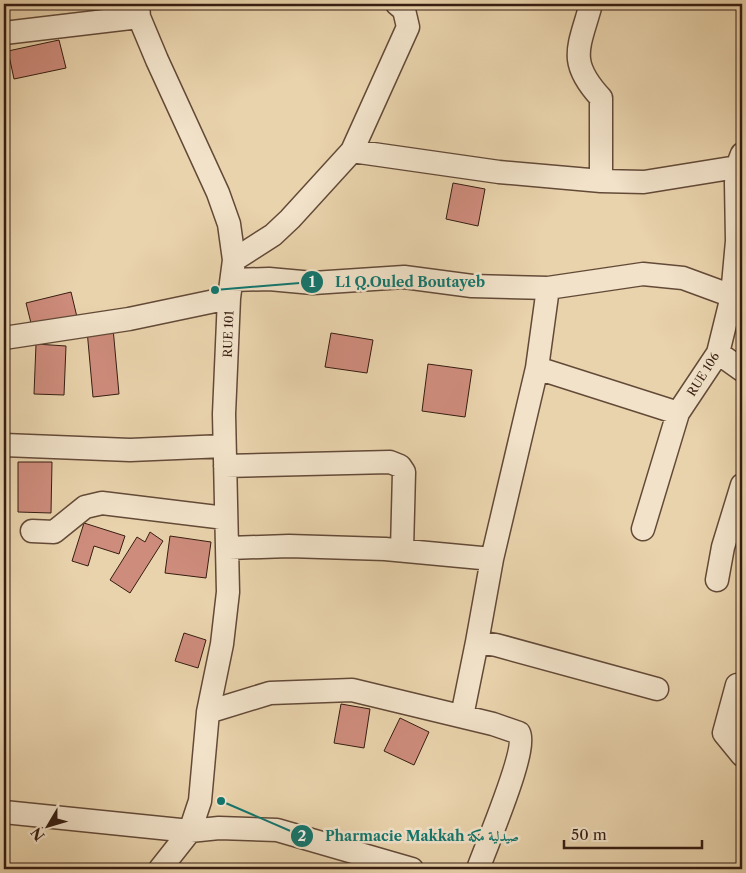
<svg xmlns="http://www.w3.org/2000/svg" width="746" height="873" font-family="'Libre Caslon Text',Amiri,serif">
<rect width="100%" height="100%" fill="#e9d3ac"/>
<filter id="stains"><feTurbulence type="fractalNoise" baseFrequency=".004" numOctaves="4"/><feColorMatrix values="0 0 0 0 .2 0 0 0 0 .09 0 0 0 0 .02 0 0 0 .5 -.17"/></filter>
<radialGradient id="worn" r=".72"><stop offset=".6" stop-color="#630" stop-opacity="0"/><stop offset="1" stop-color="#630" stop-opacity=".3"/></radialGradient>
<path fill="#ce8c7c" stroke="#361d11" d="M59,40L66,68L14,79L8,51Z
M453,183L485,189L478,226L446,219Z
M71,292L77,317L32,327L26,303Z
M113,328L119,394L93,397L87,330Z
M331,333L373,340L367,373L325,367Z
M36,344L66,346L64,395L34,394Z
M428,364L472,370L465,417L422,411Z
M18,462H52L51,513L18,512Z
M84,523L125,536L119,554L94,546L88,566L72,561Z
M150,532L163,541L130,593L110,580L137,537L145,542Z
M170,536L211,542L206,578L165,573Z
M184,633L206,640L198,668L175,661Z
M341,704L370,709L364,748L334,743Z
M400,718L429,732L414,765L384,751Z"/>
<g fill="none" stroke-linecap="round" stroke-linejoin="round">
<g stroke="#634a38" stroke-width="25">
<path id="minor" d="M138,4L139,17L157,60L218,193L229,224L234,260L229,298L224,414L228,592L222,644L208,712L200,801L190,831L160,869
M591,4C579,48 567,61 601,98V181
M4,33L139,17
M352,151L408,27L404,10L397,4
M234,260L273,235L290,219L352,151L499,172L601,181L644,182L737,167L742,168
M232,280L269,279L313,283L404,277L472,286L548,288L643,274L683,278L732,296
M4,338L129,319L229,298
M718,353L742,370
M537,368L678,413
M4,445L130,450L224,446
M225,466L390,462L400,466L404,472L402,550
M643,529L678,413L718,353L732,296L737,241L736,183L737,167L742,154
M32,531L54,532L85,507L102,503L225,518
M229,548L289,546L385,549L492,559
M717,580L723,547L742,485
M477,642L492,559L537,368L548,288
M737,685L724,733L742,755
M208,712L270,693L352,690L493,724L519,733C528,750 486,846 478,869
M462,716L477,642L496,645L657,689
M4,812L190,831L219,828L277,830L412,869"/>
</g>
<use href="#minor" stroke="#f1e2c9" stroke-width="22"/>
</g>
<g text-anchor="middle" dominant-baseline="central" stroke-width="5" stroke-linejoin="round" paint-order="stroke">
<g font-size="12" fill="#361d11" stroke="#f1e2c9">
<text transform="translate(228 334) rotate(-88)">RUE 101</text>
<text transform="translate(703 374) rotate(-58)">RUE 106</text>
</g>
</g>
<path fill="none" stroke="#0f766e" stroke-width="2" d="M215 290L312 282M221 801L302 836"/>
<g fill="#0f766e" stroke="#f1e2c9" stroke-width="2">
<circle cx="215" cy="290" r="5"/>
<circle cx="221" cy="801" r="5"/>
<circle cx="312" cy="282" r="12"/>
<circle cx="302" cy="836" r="12"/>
</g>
<g font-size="15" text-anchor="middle" font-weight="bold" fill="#fff">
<text x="312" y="287">1</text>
<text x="302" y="841">2</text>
</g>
<g font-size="14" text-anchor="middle" font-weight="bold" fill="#0f766e" stroke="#f1e2c9" stroke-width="5" stroke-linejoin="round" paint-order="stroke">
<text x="410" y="287">L1 Q.Ouled Boutayeb</text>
<text x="422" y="841">Pharmacie Makkah صيدلية مكة</text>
</g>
<rect width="746" height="873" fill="none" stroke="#e9d3ac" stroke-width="20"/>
<rect x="5" y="5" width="736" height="863" fill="none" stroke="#361d11" stroke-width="2.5"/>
<rect x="10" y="10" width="726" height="853" fill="none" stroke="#361d11"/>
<g transform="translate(48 826) rotate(232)" stroke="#f1e2c9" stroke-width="4" paint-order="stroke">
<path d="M0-4L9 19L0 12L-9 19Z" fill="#361d11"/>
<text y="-8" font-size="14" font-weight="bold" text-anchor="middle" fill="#361d11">N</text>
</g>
<path d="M564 840v8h138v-8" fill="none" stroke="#361d11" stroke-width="2.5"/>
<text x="571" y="840" font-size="15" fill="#361d11" stroke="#f1e2c9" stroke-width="4" paint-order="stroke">50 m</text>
<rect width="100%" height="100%" filter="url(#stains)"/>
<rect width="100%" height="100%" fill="url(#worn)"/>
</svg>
